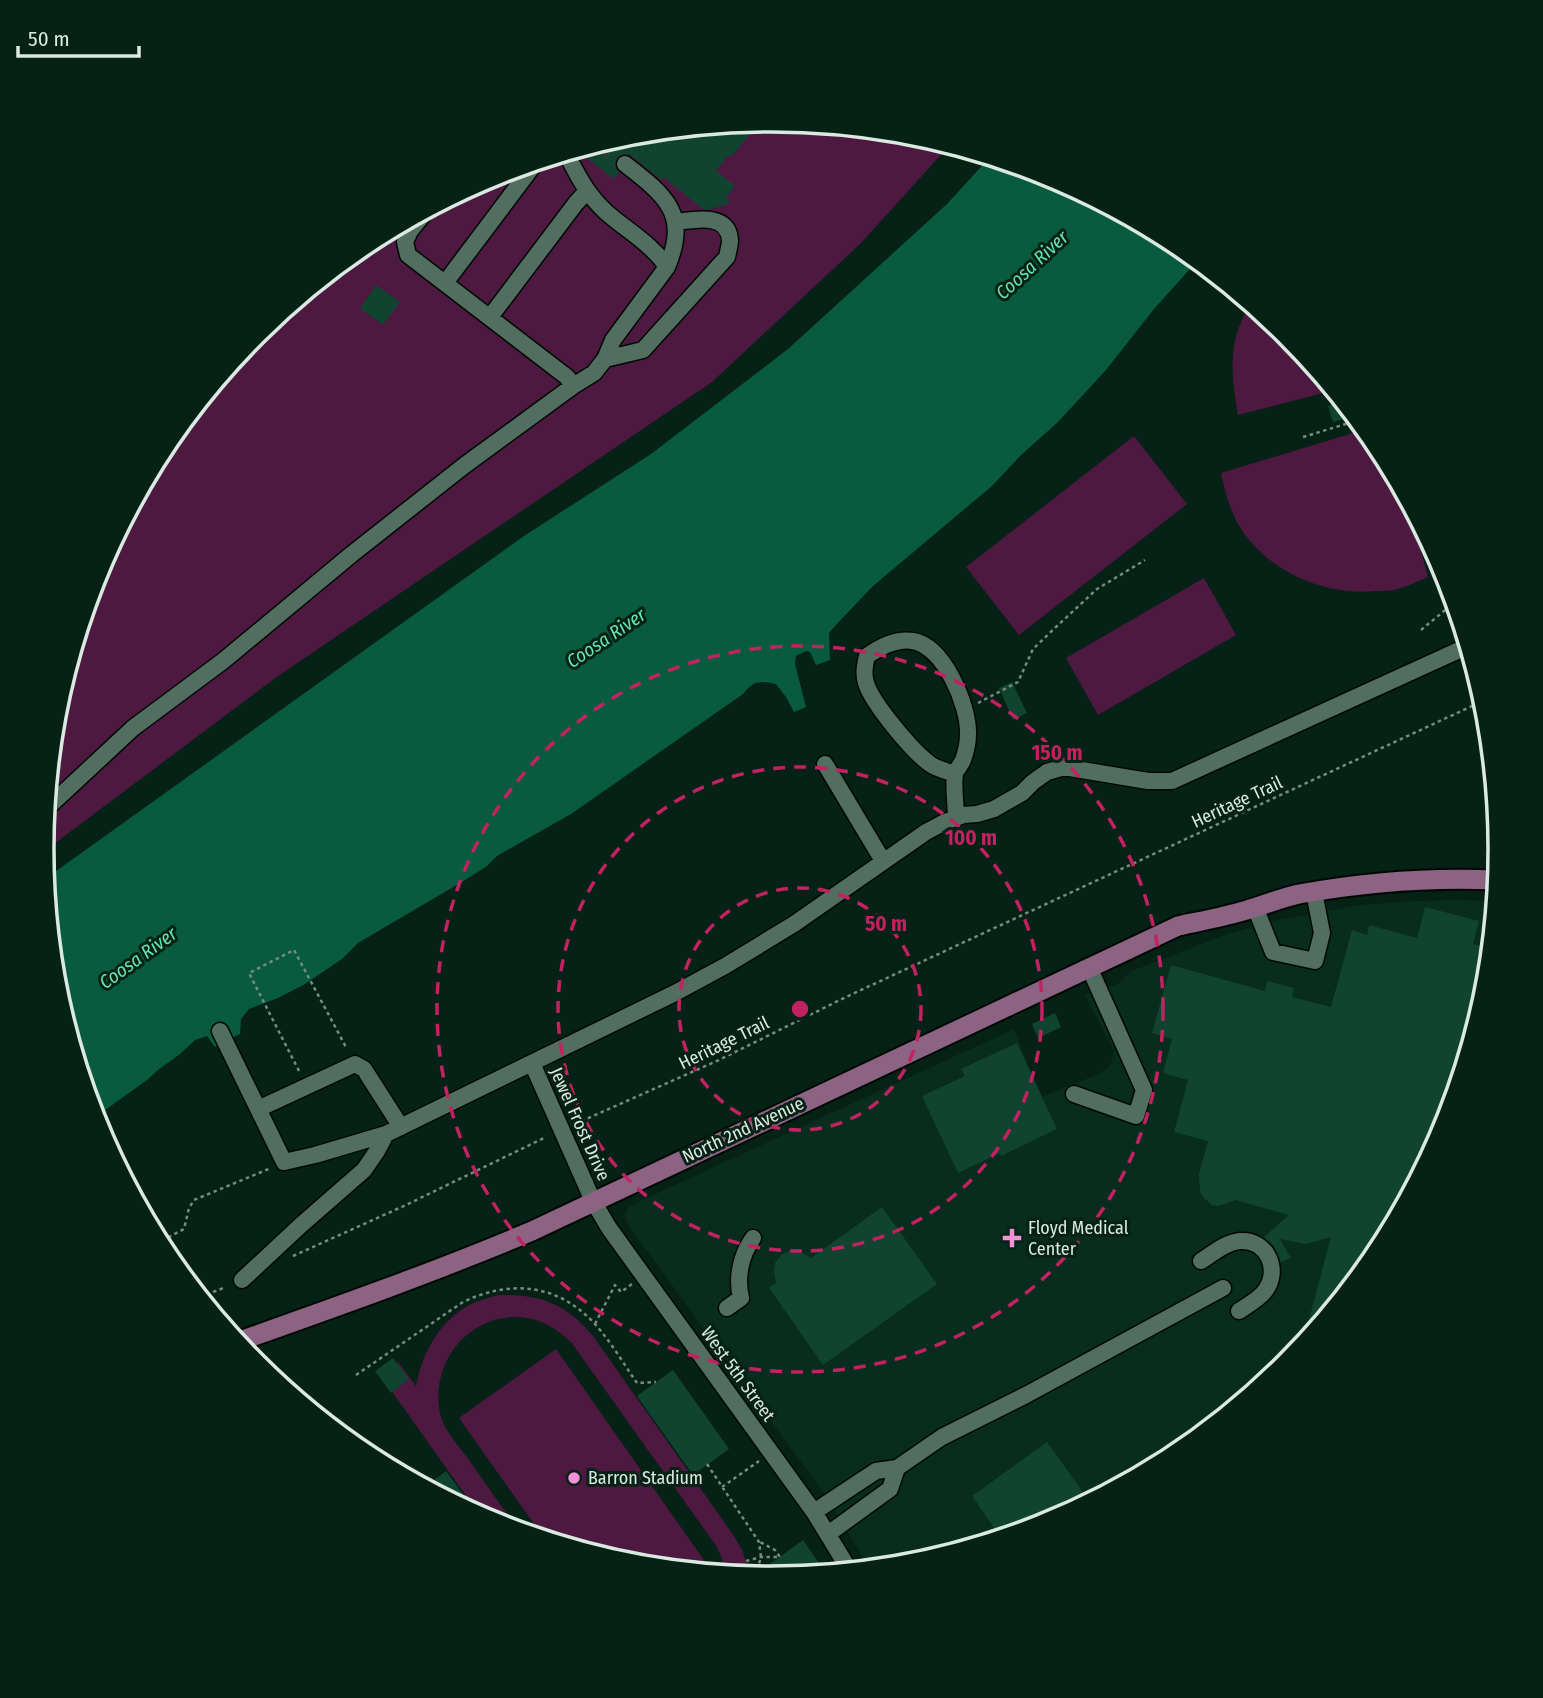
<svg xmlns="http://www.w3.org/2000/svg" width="1543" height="1698" font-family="'Fira Sans Condensed',sans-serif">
<rect width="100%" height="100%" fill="#062116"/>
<path fill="#082c1e" d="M1455,900L1496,901L1487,992L1445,1129L1378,1255L1287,1365L1176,1456L1050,1523L913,1565L870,1569L825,1495L628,1225L625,1215L629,1207L642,1200L1014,1029L1041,1097L1101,1073L1111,1064L1114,1051L1085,995L1120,983L1129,972L1227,934L1278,920L1359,905L1413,901Z"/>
<path fill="#4e1941" d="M772,120L914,134L950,145L860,244L712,382L278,676L42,853L56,706L98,569L165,443L256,333L367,242L493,175L630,133Z
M1251,303L1288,333L1334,390L1238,415C1231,373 1227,341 1251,303Z
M1366,429L1378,444L1404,491L1428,577C1418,581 1408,586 1398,589C1391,591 1383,591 1376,591C1323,596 1266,571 1238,524C1229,508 1225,491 1221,473Z
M1134,436L1187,504L1019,635L966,567Z
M1204,578L1236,635L1098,715L1066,658Z
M498,1295C541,1294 565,1303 593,1336L734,1536L743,1552L750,1576L728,1574L717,1547L571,1342C561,1333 552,1326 539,1321C498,1307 454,1332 442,1373C437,1387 437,1406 442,1420C447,1433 458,1445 466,1456C484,1481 501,1506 519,1531L492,1523L481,1517L381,1376L398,1362L416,1386C423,1352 439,1321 471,1304C479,1300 489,1298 498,1295Z
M556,1349L708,1566L700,1571L629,1564L544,1538L459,1418Z"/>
<path fill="#095b3f" d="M990,157L1051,175L1177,243L1198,260L1154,309L1106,370L1058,422L1020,456L992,486L873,586L834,627L829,633L830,660L816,665L810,652L806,651L796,656L795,664L806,707L794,712L786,697L776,684C759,680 753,681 743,694L571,814L497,856L487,866L465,880L358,943L342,959L305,984L278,998L249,1009L241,1019L240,1034L215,1047L207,1036L195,1040L180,1054L158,1070L147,1080L94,1118L56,991L45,879L524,536L651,454L788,349L947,204Z"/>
<path fill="#104430" d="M760,121L733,155L728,156L716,171L735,186L727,196L729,204L710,209H703L663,177L661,180L631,155L622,154L616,158L615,167L619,172L614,179L586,157L598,143L630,133Z
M376,285L400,302L383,325L360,308Z
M1343,401L1355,416L1333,422L1328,406Z
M1012,682L1027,713L1013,720L999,688Z
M1425,907L1479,921L1473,944L1487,948L1485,954L1491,955L1489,968L1471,1033L1474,1034L1445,1129L1378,1255L1302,1346L1331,1237L1306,1244L1280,1239L1291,1258L1281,1262L1273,1245L1264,1237L1289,1215L1235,1200L1225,1204L1218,1206L1212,1205L1203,1197L1200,1191L1199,1174L1208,1141L1174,1132L1188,1080L1163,1073L1172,1039L1152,1033L1171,965L1265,991L1267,981L1294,988L1292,997L1331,1007L1352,930L1367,935L1369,925L1417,938Z
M1055,1013L1061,1027L1038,1038L1032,1024Z
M1017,1043L1057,1129L1001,1156L1000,1153L958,1173L922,1096L965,1076L961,1069Z
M882,1207L937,1284L823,1365L769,1288L776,1283L774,1272L775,1263L781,1255L789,1251H799L811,1258Z
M393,1358L409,1379L391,1393L375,1371Z
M673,1370L729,1449L693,1475L637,1396Z
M1047,1442L1090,1502L1050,1523L1001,1538L972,1496Z
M446,1471L479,1516L425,1487Z
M803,1540L826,1573L771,1578L752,1577Z"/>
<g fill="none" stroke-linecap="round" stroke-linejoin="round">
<path stroke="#263f34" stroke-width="16" stroke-dasharray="16 8" stroke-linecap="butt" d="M599,143L625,164"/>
<g stroke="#000a03" stroke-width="19">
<path id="minor" d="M625,164C665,195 690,214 667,267
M428,209L410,231L405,242L408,255L567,377L573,386L594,373L605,359L613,340L667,267C652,244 626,230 606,212C587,195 577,174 566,153
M445,283L536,162
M490,317L576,203L587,191
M605,359L643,350L727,257C728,252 730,245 730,240C728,212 694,220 676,222
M825,764L883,861
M955,774C947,771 937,769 930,764C912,751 872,703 866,683C863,673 865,665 867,656C880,647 896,638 913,641C944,646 969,706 968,734C968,742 966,752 963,760C961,765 956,770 955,774C953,784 956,807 956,818
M46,809L133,728L223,661L352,554L465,465L573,386
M1259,917L1273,952L1315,961L1322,933L1314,892
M220,1031L284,1162L315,1155L386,1134L675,993L725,966L794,924L926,832L943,823L963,815L977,814L994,809L1022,793L1033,782L1047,772L1061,768H1070L1148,781H1172L1468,646
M532,1063L593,1201L609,1228L814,1512L850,1571
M1074,1094L1136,1116L1144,1090L1089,967
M258,1109L355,1064L364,1069L401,1127
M1201,1261C1212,1254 1226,1242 1240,1241C1267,1239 1281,1270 1265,1291C1259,1299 1248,1305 1239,1311
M242,1280L301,1225L364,1170L377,1151L386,1134
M727,1308L741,1298C736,1277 741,1255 753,1238
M814,1512L876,1471L897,1468L942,1437L1026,1395L1223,1288
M828,1534L890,1489L897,1468"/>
</g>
<g stroke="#000a03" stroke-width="23">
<path id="major" d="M237,1342C336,1307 435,1272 532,1231L1178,926C1201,921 1224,917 1247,910C1264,905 1281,898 1299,894C1365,882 1431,877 1498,880"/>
</g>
<path stroke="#768b81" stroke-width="2.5" stroke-dasharray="3.5 3.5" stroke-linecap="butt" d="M1303,437L1359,420
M1421,630L1455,602
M978,703L1018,682L1033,649L1057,626L1097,589L1145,560
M299,1071L249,973L294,950L347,1049
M575,1124L719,1060L846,997L1485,700
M293,1256L406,1205L546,1137
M172,1263L175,1262L169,1237L184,1229L189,1208L194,1200L271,1168
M200,1297L226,1287
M595,1324L615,1285L621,1292L632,1284
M356,1375L463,1302C509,1280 556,1283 593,1322C610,1340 623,1363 637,1383L656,1382
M707,1464L759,1542L761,1557L755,1577
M722,1487L759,1461
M746,1561L761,1557H780L775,1550L760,1542"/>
<use href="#minor" stroke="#526e60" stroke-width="16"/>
<use href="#major" stroke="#8d6384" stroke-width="19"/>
</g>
<g fill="none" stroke="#c32262" stroke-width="3.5" stroke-dasharray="12 9">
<circle cx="800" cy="1009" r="121"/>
<circle cx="800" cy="1009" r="242"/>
<circle cx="800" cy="1009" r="363"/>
</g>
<g fill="#f391d5" stroke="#062116" stroke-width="2.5">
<path d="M1008.5 1227.5h7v7h7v7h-7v7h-7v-7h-7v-7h7z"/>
<circle cx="574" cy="1478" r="7"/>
</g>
<g text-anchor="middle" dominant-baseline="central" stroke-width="6" stroke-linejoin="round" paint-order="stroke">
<g font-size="18" fill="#dae9e1" stroke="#062116">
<text transform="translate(1237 802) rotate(-25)">Heritage Trail</text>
<text transform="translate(724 1043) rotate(-26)">Heritage Trail</text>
<text transform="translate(580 1124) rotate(66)">Jewel Frost Drive</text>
<text transform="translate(743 1130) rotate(-25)">North 2nd Avenue</text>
<text transform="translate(738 1374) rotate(54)">West 5th Street</text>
</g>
<g font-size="18" fill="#dae9e1" stroke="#062116" text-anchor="start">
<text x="1028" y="1228">Floyd Medical<tspan x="1028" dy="21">Center</tspan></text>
<text x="588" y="1478">Barron Stadium</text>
</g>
<g font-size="19" font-style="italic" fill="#65e5af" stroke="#062116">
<text transform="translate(1032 265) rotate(-43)">Coosa River</text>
<text transform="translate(606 638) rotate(-34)">Coosa River</text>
<text transform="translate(138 958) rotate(-36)">Coosa River</text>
</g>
</g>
<path d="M0 0H1543V1698H0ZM54 849a717 717 0 1 1 1434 0a717 717 0 1 1-1434 0Z" fill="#062116" fill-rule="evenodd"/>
<path fill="none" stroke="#dae9e1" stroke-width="3.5" d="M54 849a717 717 0 1 1 1434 0a717 717 0 1 1-1434 0Z"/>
<circle cx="800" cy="1009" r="10" fill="#c32262" stroke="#062116" stroke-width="3.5"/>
<g font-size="21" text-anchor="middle" font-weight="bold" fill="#c32262" stroke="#062116" stroke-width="6" stroke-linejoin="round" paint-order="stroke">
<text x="1057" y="760">150 m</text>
<text x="971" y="845">100 m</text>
<text x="886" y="931">50 m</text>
</g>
<path d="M18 46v10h121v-10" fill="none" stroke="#dae9e1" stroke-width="3.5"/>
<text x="28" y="46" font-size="21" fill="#dae9e1" stroke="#062116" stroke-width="5" paint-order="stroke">50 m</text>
</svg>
